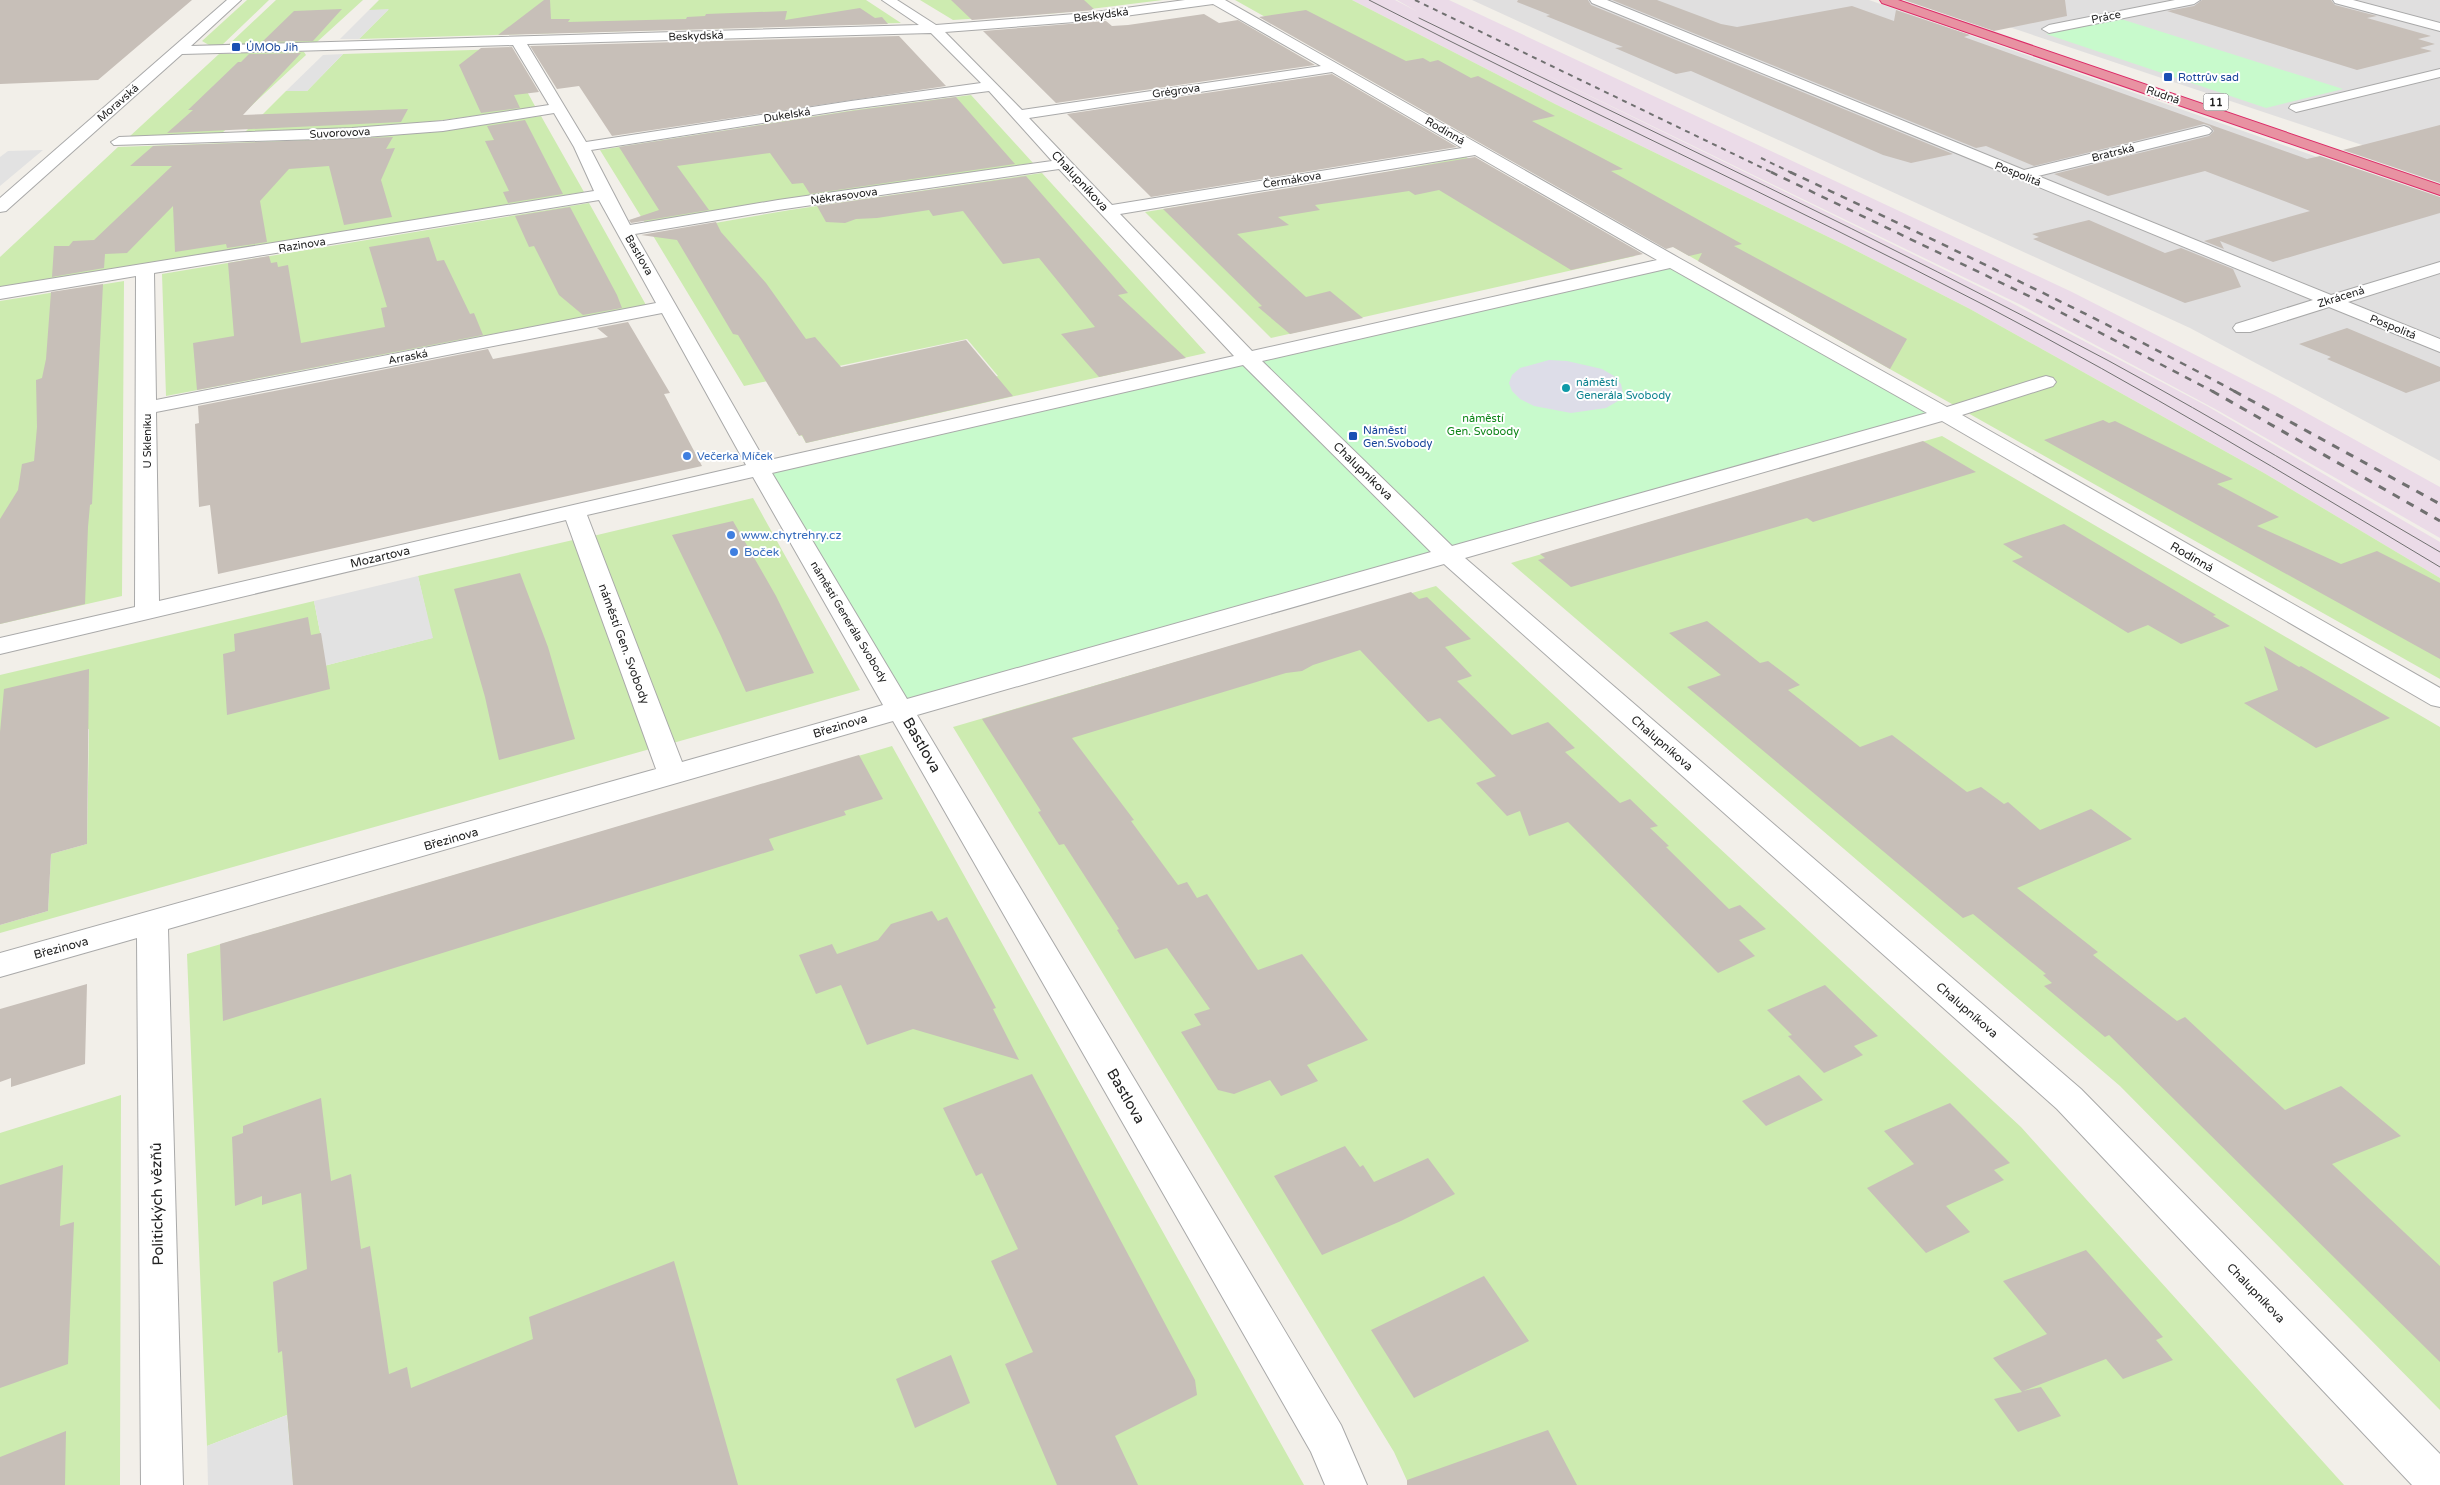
<svg xmlns="http://www.w3.org/2000/svg" width="2440" height="1485" font-family="'Varela Round',sans-serif">
<rect width="100%" height="100%" fill="#f2efe9"/>
<path fill="#e0dfdf" d="M1472,0H1869L2440,200V461L2190,328Z
M1931,0H2440V171L1997,23Z"/>
<path fill="#ebdbe8" d="M1352,0H1395L1418,12L1397,0H1449L2072,292L2276,396L2440,487V538L2217,410L2021,305L1504,54L2008,301L2207,406L2440,542V578L2264,473L1970,309L1847,246L1555,104Z"/>
<path fill="#cdebb0" d="M247,0H269L221,46L209,45L202,41Z
M276,0H363L317,42L226,47Z
M379,0H866L901,23L359,39L388,10H369Z
M920,0H1163L1058,13L953,20Z
M1235,0H1352L1555,104L1847,246L1970,309L2264,473L2440,578V679Z
M504,49L536,108L389,127L244,133L286,91H307L343,54Z
M295,51L304,52L306,55L222,133L129,137L219,54Z
M971,95L1033,163L777,200L645,223L600,150L854,110Z
M541,116L584,192L0,289V257L118,147L364,138L428,132Z
M1466,157L1635,256L1271,338L1145,212L1340,181Z
M1042,173L1206,353L806,443L802,436L796,433L799,432L811,418L998,376L967,339L744,386L652,234L790,210Z
M589,203L646,305L166,396L162,274Z
M124,281L122,596L0,624V301Z
M1942,436L2440,727V1410L2120,1086L1511,563Z
M753,498L860,690L673,743L593,536Z
M573,540L650,749L0,933V925L48,911L51,854L87,844L89,729L0,751V675L314,601L324,653L316,668L432,638L418,576Z
M1436,586L2021,1127L2344,1485H1409L1394,1452L1372,1416L953,727Z
M892,746L1304,1485H293L287,1415L207,1446L187,954Z
M121,1095L120,1485H0V1133Z"/>
<path fill="#c8facc" d="M2121,19L2343,89L2266,108L2046,34Z
M1673,262L1945,414L901,708L759,469Z"/>
<path fill="#e2e2e2" d="M389,9L359,39H340L369,10Z
M343,54L307,91H286L323,55Z
M43,150L0,186V157L8,151Z
M418,576L433,638L316,668L324,652L314,601Z
M287,1415L293,1485H208L207,1446Z"/>
<path fill="#dddde8" d="M1549,360L1567,361L1602,369L1614,376L1621,384L1623,393L1618,401L1606,408L1571,413L1534,406L1520,399L1512,391L1509,383L1512,375L1520,368Z"/>
<path fill="#c7bfb8" d="M0,0H192L98,80L0,84Z
M544,0H550L551,19H570L568,22L686,19L687,17L705,16L706,14L787,11L785,20L860,8L875,18L882,17L888,24L498,35Z
M951,0H1084L1095,10L972,20Z
M1518,0H1588L1591,5L1953,154L1911,163L1883,155L1691,71L1676,74L1615,48L1623,47L1546,16L1550,15L1517,2Z
M1612,0H1657L1721,24L1737,27L1852,6L1894,21L1896,10L1970,35L1964,37L2307,159L2320,156L2440,197V213L2273,262L2220,241L2224,249L2204,241L2310,211L2205,171L2108,196L2054,174L2209,136L2214,131L2210,126L2204,124L2034,166L1986,146L1976,148Z
M1904,0H2065L2067,16L1994,31Z
M2202,0H2331L2335,5L2377,16L2367,18L2431,36L2418,39L2435,44L2420,48L2432,51L2357,70L2167,11L2194,6Z
M342,9L313,41L262,42L294,11Z
M1306,10L1406,61L1423,58L1430,62L1438,60L1471,78L1478,76L1555,116L1532,121L1623,169L1611,171L1742,244L1734,246L1907,339L1890,369L1698,261L1702,253L1689,256L1673,247L1666,249L1259,17Z
M1204,14L1219,23L1238,20L1315,65L1056,103L983,31L1106,21L1112,26L1128,25Z
M899,36L946,86L612,136L579,86L557,89L530,46Z
M512,47L539,92L514,95L520,108L481,113L459,65L481,48Z
M301,53L243,115L408,109L401,122L167,133L193,110H188L238,62H241L249,54Z
M1332,74L1457,147L1151,197L1067,114Z
M956,97L1015,164L810,194L803,183L792,184L770,153L677,166L709,210L631,223L629,220L659,210L619,147L851,111Z
M525,120L563,194L508,203L503,192L509,191L485,141L494,140L487,126Z
M2440,125V183L2343,150Z
M393,137L386,149L395,148L381,180L392,217L344,225L329,166L289,169L260,201L267,242L227,248L226,244L175,252L173,206L127,253L105,254L104,268L52,277L54,246H69L73,241L94,240L172,166H130L153,146Z
M1475,157L1643,254L1571,270L1439,190L1415,195L1409,191L1315,205L1320,210L1278,217L1289,225L1237,234L1306,297L1330,291L1363,318L1290,334L1258,307L1262,306L1163,209Z
M1026,176L1128,293L1118,295L1186,358L1099,377L1061,334L1095,327L1039,258L1003,264L963,211L933,216L929,210L877,218L856,219L845,223L826,222L817,206Z
M570,207L617,295L622,308L583,315L559,295L534,246L529,247L515,216Z
M2089,220L2165,253L2181,248L2233,269L2241,287L2185,303L2033,239L2039,237L2032,234Z
M716,222L721,232L766,283L806,339L815,337L841,367L966,340L1013,396L806,443L802,435L799,436L738,335L733,334L677,240L641,235Z
M429,237L437,261L444,260L470,314L474,313L483,335L197,390L193,343L234,336L228,263L269,256L271,263L277,262L278,267L288,265L301,343L385,327L381,308L387,307L369,247Z
M103,284L92,504L90,505L88,527L85,604L0,624V519L18,490L22,464L34,461L37,427L36,380L42,378L46,359L51,292Z
M628,322L670,393L664,394L702,466L218,574L210,505L199,507L195,424L199,423L198,406L488,349L493,359L608,337L597,328Z
M2347,328L2440,367V381L2406,393L2327,359L2331,357L2299,344Z
M2103,420L2109,423L2115,421L2233,479L2217,484L2279,517L2257,526L2341,564L2377,551L2440,583V659L2044,440Z
M1923,441L1976,472L1813,522L1807,518L1571,587L1538,560L1545,558L1540,554Z
M733,521L776,596L814,673L746,692L721,636L672,535Z
M2064,524L2216,615L2213,616L2230,626L2181,644L2148,625L2128,633L2012,561L2023,557L2003,544Z
M520,573L548,647L575,739L499,760L485,697L454,589Z
M1411,592L1419,599L1427,597L1471,639L1445,647L1472,676L1457,681L1512,735L1548,722L1575,748L1565,752L1620,803L1630,799L1658,826L1650,828L1669,846L1666,847L1729,909L1740,905L1766,929L1739,940L1755,956L1718,973L1568,822L1529,836L1520,811L1507,816L1476,783L1496,776L1440,718L1428,722L1360,650L1313,665L1302,671L1286,673L1072,738L1134,820L1131,821L1178,885L1187,882L1197,898L1207,894L1258,970L1302,954L1368,1040L1307,1065L1318,1081L1281,1096L1270,1080L1234,1094L1218,1090L1181,1032L1201,1025L1194,1014L1210,1009L1167,948L1135,959L1117,930L1119,929L1064,844L1059,845L1038,812L1041,811L982,719Z
M308,617L311,635L321,633L330,689L227,715L223,654L235,651L234,634Z
M1707,621L1760,663L1768,661L1800,685L1788,690L1860,747L1892,735L1967,792L1981,787L2004,804L2008,802L2040,830L2091,809L2132,839L2017,888L2098,952L2093,955L2177,1021L2185,1017L2285,1110L2341,1086L2401,1136L2332,1164L2440,1266V1362L2109,1035L2105,1037L2044,986L2052,983L2043,975L2046,974L1973,914L1963,918L1687,687L1721,675L1669,633Z
M2264,646L2299,667L2301,666L2390,718L2316,748L2244,703L2278,690Z
M89,669L87,844L51,854L48,911L0,925V732L4,689Z
M859,755L883,799L844,811L846,815L769,839L774,850L223,1021L220,944Z
M932,911L938,921L947,917L996,1008L993,1009L1019,1060L913,1029L867,1045L841,985L816,994L799,955L832,944L837,954L878,940L891,924Z
M87,984L85,1064L11,1087V1078L0,1082V1009Z
M1825,985L1878,1036L1854,1046L1863,1055L1824,1073L1788,1036L1792,1035L1767,1010Z
M1032,1074L1195,1380L1197,1395L1115,1436L1138,1485H1057L1005,1364L1033,1352L991,1261L1018,1249L982,1173L976,1176L943,1108Z
M1799,1075L1823,1100L1766,1126L1742,1101Z
M321,1098L331,1181L351,1174L361,1249L370,1246L389,1374L407,1367L411,1388L533,1339L529,1317L674,1261L738,1485H293L282,1351L278,1353L273,1282L307,1269L301,1193L262,1205V1196L235,1206L232,1137L243,1133V1126Z
M1950,1103L2010,1163L1994,1170L2004,1180L1946,1206L1970,1232L1926,1253L1867,1188L1914,1164L1884,1131Z
M1345,1146L1360,1167L1363,1165L1374,1182L1428,1158L1455,1194L1401,1221L1322,1255L1274,1176Z
M63,1165L60,1226L74,1222L68,1364L0,1388V1185Z
M2086,1250L2163,1337L2156,1340L2173,1360L2123,1379L2106,1359L2023,1391L2041,1387L2061,1416L2018,1432L1994,1399L2022,1392L1993,1358L2047,1334L2003,1281Z
M1484,1276L1529,1341L1414,1398L1371,1330Z
M951,1355L970,1403L915,1428L896,1379Z
M1548,1430L1577,1485H1407V1480Z
M66,1431L65,1485H0V1457Z"/>
<g fill="none" stroke-linecap="round" stroke-linejoin="round">
<g stroke="#a9a9a9" stroke-width="2">
<path id="street" d="M227,0H241L191,46L919,25L882,0H897L936,25L1088,13L1185,0H1225L1679,258L1947,407L2039,378L2046,376L2053,378L2056,382L2053,386L1962,415L2440,688V707L2431,705L1942,421L1465,558L2081,1089L2440,1454V1485H2412L2057,1109L1444,564L917,715L1341,1425L1367,1485H1325L1311,1452L893,721L168,929L183,1485H141L137,938L0,977V953L656,769L566,520L0,654V638L135,607L136,276L0,299V287L594,191L574,147L554,113L443,131L352,138L114,145L111,142L119,137L352,128L443,121L549,105L513,45L182,54L6,211L0,212V198ZM1213,4L1321,66L1022,110L945,32L1088,21ZM931,33L981,83L851,101L586,142L527,44ZM1332,72L1462,148L1112,205L1029,118ZM989,91L1052,161L778,200L630,225L591,150L851,109ZM1475,155L1657,260L1252,351L1120,214ZM1059,169L1234,356L765,461L635,234L778,210ZM599,200L656,303L156,400L154,273ZM1670,268L1927,413L1452,546L1262,361ZM662,313L746,465L159,601L156,412ZM1243,365L1431,552L907,699L772,473ZM753,477L883,705L682,762L587,515Z
M1590,0H1607L2024,170L2204,126L2209,128L2212,131L2209,134L2038,176L2331,295L2440,262V273L2348,302L2440,339V352L2329,307L2250,332H2236L2233,328L2236,324L2313,300L1592,3Z
M2175,0H2200L2194,4L2049,33L2042,29L2049,25Z
M2333,0H2353L2440,23V31L2335,3Z
M2440,69V77L2296,112L2289,108L2291,105Z"/>
</g>
<g stroke="#dc2a67" stroke-width="2">
<path id="highway" d="M1880,0H1898L2440,185V195L1882,3Z"/>
</g>
<use href="#street" fill="#fff" fill-rule="evenodd"/>
<use href="#highway" fill="#e892a2" fill-rule="evenodd"/>
<path stroke="#707070" stroke-width="1" d="M1369,0C1573,105 1782,200 1986,306C2141,387 2290,477 2440,567
M1419,18C1650,130 1882,240 2109,361C2221,422 2330,488 2440,552"/>
<path stroke="#707070" stroke-width="2" stroke-dasharray="5 5" stroke-linecap="butt" d="M1415,0L1773,173
M1761,158L1792,173"/>
<path stroke="#707070" stroke-width="2.5" stroke-dasharray="7 7" stroke-linecap="butt" d="M1771,172L2039,301L2214,392
M1790,172C1940,243 2090,313 2236,392"/>
<path stroke="#707070" stroke-width="3" stroke-dasharray="8 8" stroke-linecap="butt" d="M2212,391L2440,521
M2234,391L2440,504"/>
</g>
<g fill="#1a4fb4" stroke="#fff" stroke-width="2">
<rect x="231" y="42" width="10" height="10" rx="2.5"/>
<rect x="2163" y="72" width="10" height="10" rx="2.5"/>
<rect x="1348" y="431" width="10" height="10" rx="2.5"/>
</g>
<circle fill="#0f9aa8" stroke="#fff" stroke-width="2" cx="1566" cy="388" r="5"/>
<g fill="#3f7fe0" stroke="#fff" stroke-width="2">
<circle cx="687" cy="456" r="5"/>
<circle cx="731" cy="535" r="5"/>
<circle cx="734" cy="552" r="5"/>
</g>
<g text-anchor="middle" dominant-baseline="central" stroke-width="4" stroke-linejoin="round" paint-order="stroke">
<g font-size="11" fill="#222" stroke="#fff">
<text transform="translate(1101 15) rotate(-7)">Beskydská</text>
<text transform="translate(2106 17) rotate(-11)">Práce</text>
<text transform="translate(696 36) rotate(-2)">Beskydská</text>
<text transform="translate(1176 91) rotate(-8)">Grégrova</text>
<text transform="translate(2163 95) rotate(19)">Rudná</text>
<text transform="translate(118 103) rotate(-41)">Moravská</text>
<text transform="translate(787 115) rotate(-9)">Dukelská</text>
<text transform="translate(1445 131) rotate(30)">Rodinná</text>
<text transform="translate(340 133) rotate(-3)">Suvorovova</text>
<text transform="translate(2113 153) rotate(-14)">Bratrská</text>
<text transform="translate(2018 174) rotate(22)">Pospolitá</text>
<text transform="translate(1292 180) rotate(-9)">Čermákova</text>
<text transform="translate(844 196) rotate(-8)">Někrasovova</text>
<text transform="translate(302 245) rotate(-9)">Razinova</text>
<text transform="translate(639 255) rotate(60)">Bastlova</text>
<text transform="translate(2341 297) rotate(-17)">Zkrácená</text>
<text transform="translate(2393 327) rotate(22)">Pospolitá</text>
<text transform="translate(408 357) rotate(-11)">Arraská</text>
<text transform="translate(147 441) rotate(-90)">U Skleníku</text>
<text transform="translate(849 622) rotate(59)">náměstí Generála Svobody</text>
</g>
<g font-size="11" fill="#164399" stroke="#fff" text-anchor="start">
<text x="246" y="47">ÚMOb Jih</text>
<text x="2178" y="77">Rottrův sad</text>
<text x="1363" y="430">Náměstí<tspan x="1363" dy="13">Gen.Svobody</tspan></text>
</g>
<rect fill="#fff" stroke="#646464" stroke-width="1" x="2203.5" y="93.5" width="25" height="17" rx="4"/>
<g font-size="11" font-weight="bold" fill="#222">
<text x="2216" y="102">11</text>
</g>
<g font-size="11" fill="#0d838f" stroke="#fff" text-anchor="start">
<text x="1576" y="382">náměstí<tspan x="1576" dy="13">Generála Svobody</tspan></text>
</g>
<g font-size="11" fill="#0c8416" stroke="#fff">
<text x="1483" y="418">náměstí<tspan x="1483" dy="13">Gen. Svobody</tspan></text>
</g>
<g font-size="11" fill="#366cbe" stroke="#fff" text-anchor="start">
<text x="697" y="456">Večerka Míček</text>
</g>
<g font-size="12" fill="#222" stroke="#fff">
<text transform="translate(1080 181) rotate(47)">Chalupníkova</text>
<text transform="translate(1363 471) rotate(44)">Chalupníkova</text>
<text transform="translate(380 557) rotate(-13)">Mozartova</text>
<text transform="translate(2192 557) rotate(30)">Rodinná</text>
<text transform="translate(624 644) rotate(70)">náměstí Gen. Svobody</text>
<text transform="translate(840 726) rotate(-17)">Březinova</text>
<text transform="translate(1662 743) rotate(41)">Chalupníkova</text>
<text transform="translate(451 839) rotate(-16)">Březinova</text>
<text transform="translate(61 948) rotate(-15)">Březinova</text>
<text transform="translate(1967 1010) rotate(41)">Chalupníkova</text>
<text transform="translate(2256 1293) rotate(46)">Chalupníkova</text>
</g>
<g font-size="12" fill="#366cbe" stroke="#fff" text-anchor="start">
<text x="741" y="535">www.chytrehry.cz</text>
<text x="744" y="552">Boček</text>
</g>
<g font-size="15" fill="#222" stroke="#fff">
<text transform="translate(922 745) rotate(60)">Bastlova</text>
<text transform="translate(1126 1096) rotate(60)">Bastlova</text>
<text transform="translate(157 1204) rotate(-91)">Politických vězňů</text>
</g>
</g>
</svg>
